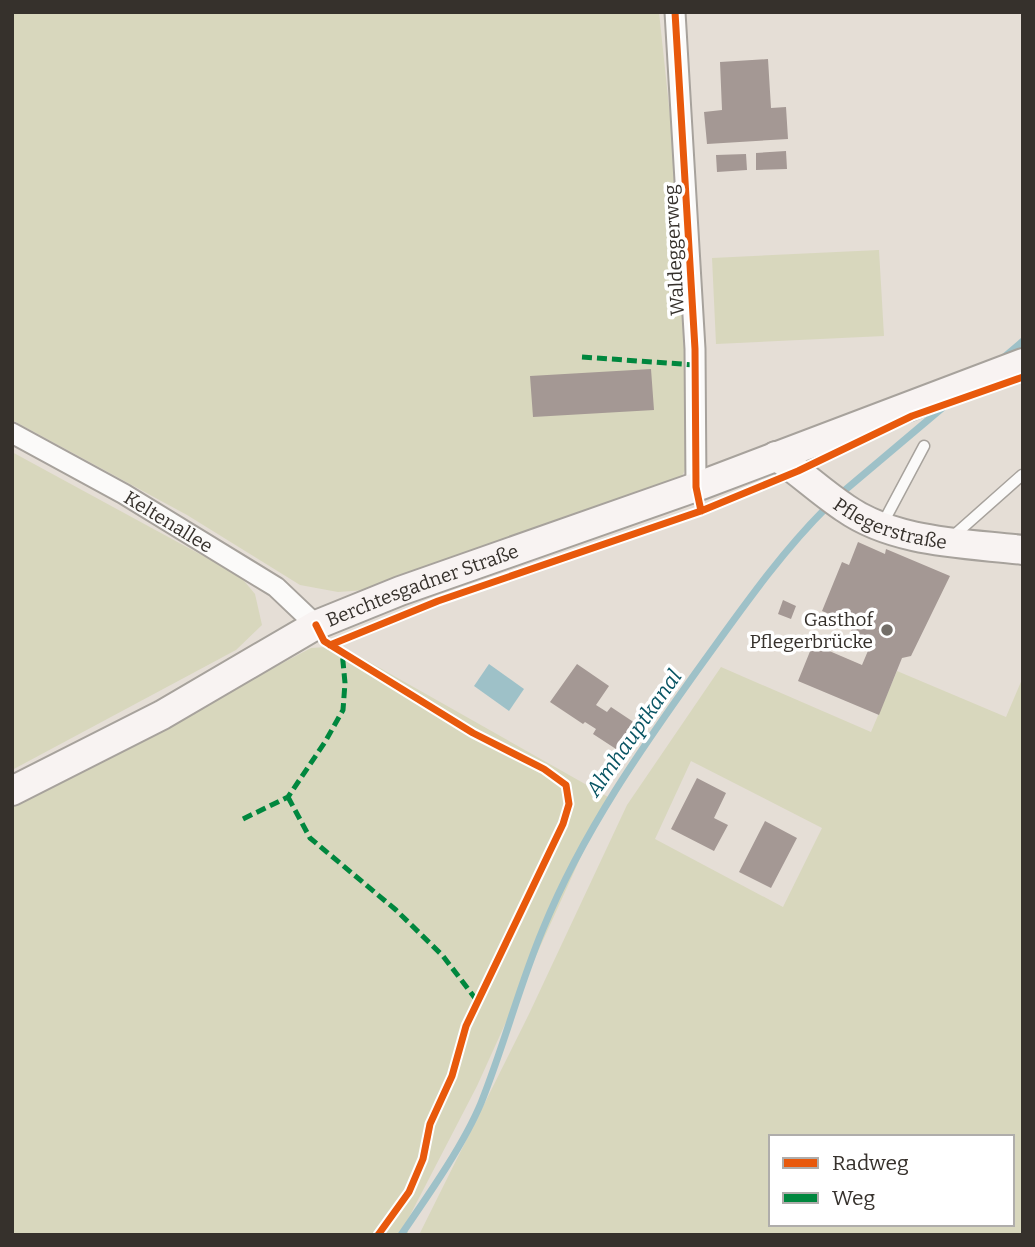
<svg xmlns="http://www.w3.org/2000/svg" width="1035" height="1247" font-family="Bitter,serif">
<rect width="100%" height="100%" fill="#e5ded6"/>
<path fill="#d8d7bd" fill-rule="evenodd" d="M12,12H659L684,249L692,456L681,478L366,590L338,592L300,585L187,515L12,420Z
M879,250L884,336L716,344L712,258Z
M12,452L240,576L255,594L262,625L236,650L12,770Z
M341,646L608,797L477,1086L405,1225L409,1235H12V805L311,648Z
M721,667L871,732L897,671L1006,717L1023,677V1235H419L529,1014L627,805ZM691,761L822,828L783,907L655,839ZM771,1137H1012V1224H771Z"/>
<path fill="#9ec1c8" d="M489,664L524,689L509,711L474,686Z"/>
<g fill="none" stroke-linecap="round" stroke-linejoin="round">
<path stroke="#9ec1c8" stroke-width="7" d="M1002,359L1023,341
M838,496L947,404
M401,1235C427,1197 463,1146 481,1103C504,1046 519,986 543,929C583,831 643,746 704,661C743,607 782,551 830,504"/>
</g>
<path fill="#a49894" d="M768,59L771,108L786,107L788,139L707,144L704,112L722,110L720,62Z
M786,151L787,169L756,170V153Z
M746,154L747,170L717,172L716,155Z
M651,369L654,410L533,417L530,376Z
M858,542L885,554L886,549L950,576L911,656L902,658L879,715L798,681L813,644L862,665L870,646L849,636L854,624L822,611L842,562L849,565Z
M783,600L796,606L791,619L778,614Z
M577,664L609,686L596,705L607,712L611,707L635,723L616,749L593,734L596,729L585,722L583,724L550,702Z
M697,778L726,793L714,818L728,825L714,851L671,829Z
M765,821L797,838L771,888L739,872Z"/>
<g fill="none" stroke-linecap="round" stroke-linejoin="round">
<g stroke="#a7a29c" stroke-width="13">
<path id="lane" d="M883,523L924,446
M951,538L1022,475"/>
</g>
<g stroke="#a7a29c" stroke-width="23">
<g id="street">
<path d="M675,12L695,349L696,487"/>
<path id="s1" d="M12,433L124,494L276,587L316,625"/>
</g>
</g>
<g stroke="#a7a29c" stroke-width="32">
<g id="secondary">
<path id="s2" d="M776,456C800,472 821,492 845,508C895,543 964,543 1023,550"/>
<path id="s3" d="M12,791L162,715L316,625L400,591L696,487L1023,363"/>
</g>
</g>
<use href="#lane" stroke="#fbfaf9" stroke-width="10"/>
<use href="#street" stroke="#fbfaf9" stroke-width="19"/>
<use href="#secondary" stroke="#f8f3f2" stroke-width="28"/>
<path stroke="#00873e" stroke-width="5" stroke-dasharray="10 5" stroke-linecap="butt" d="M582,357L695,365
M288,797L310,838L396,910L443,956L478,1002
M243,819L288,797L325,742L343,710L345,683L342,651"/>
<g stroke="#fff" stroke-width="11">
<path id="cycleway" d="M675,12L695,349L696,487L701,511
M316,625L324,641L473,733L544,769L566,785L569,804L563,824L466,1026L452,1076L430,1124L423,1159L409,1192L378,1235
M330,645L438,601L701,511L798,471L912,416L1023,377"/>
</g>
<use href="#cycleway" stroke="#e8590c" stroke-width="7"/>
</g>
<circle fill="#736e68" stroke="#fff" stroke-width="2.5" cx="887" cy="630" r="7"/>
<g text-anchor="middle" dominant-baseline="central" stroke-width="7" stroke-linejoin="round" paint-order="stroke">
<g font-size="19" fill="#36312c" stroke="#fff">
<text transform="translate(674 250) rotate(-93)">Waldeggerweg</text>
<text stroke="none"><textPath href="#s2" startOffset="135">Pflegerstraße</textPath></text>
<text stroke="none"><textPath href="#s1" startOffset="180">Keltenallee</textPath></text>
<text stroke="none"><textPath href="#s3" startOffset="460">Berchtesgadner Straße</textPath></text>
</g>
<g font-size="19" fill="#36312c" stroke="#fff" text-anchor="end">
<text x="873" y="619">Gasthof<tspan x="873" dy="22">Pflegerbrücke</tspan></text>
</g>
<g font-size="21" font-style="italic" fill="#085463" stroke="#fff">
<text transform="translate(634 733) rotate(-55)">Almhauptkanal</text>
</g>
</g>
<rect width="1035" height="1247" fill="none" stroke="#36312c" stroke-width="28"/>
<rect x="769" y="1135" width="245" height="91" fill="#ffffff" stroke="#afadab" stroke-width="2"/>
<rect x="783" y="1158" width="35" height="10" fill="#e8590c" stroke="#afadab" stroke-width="2"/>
<text x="832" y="1170" font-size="21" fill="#36312c">Radweg</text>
<rect x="783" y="1193" width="35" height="10" fill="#00873e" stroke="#afadab" stroke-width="2"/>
<text x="832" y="1205" font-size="21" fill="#36312c">Weg</text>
</svg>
